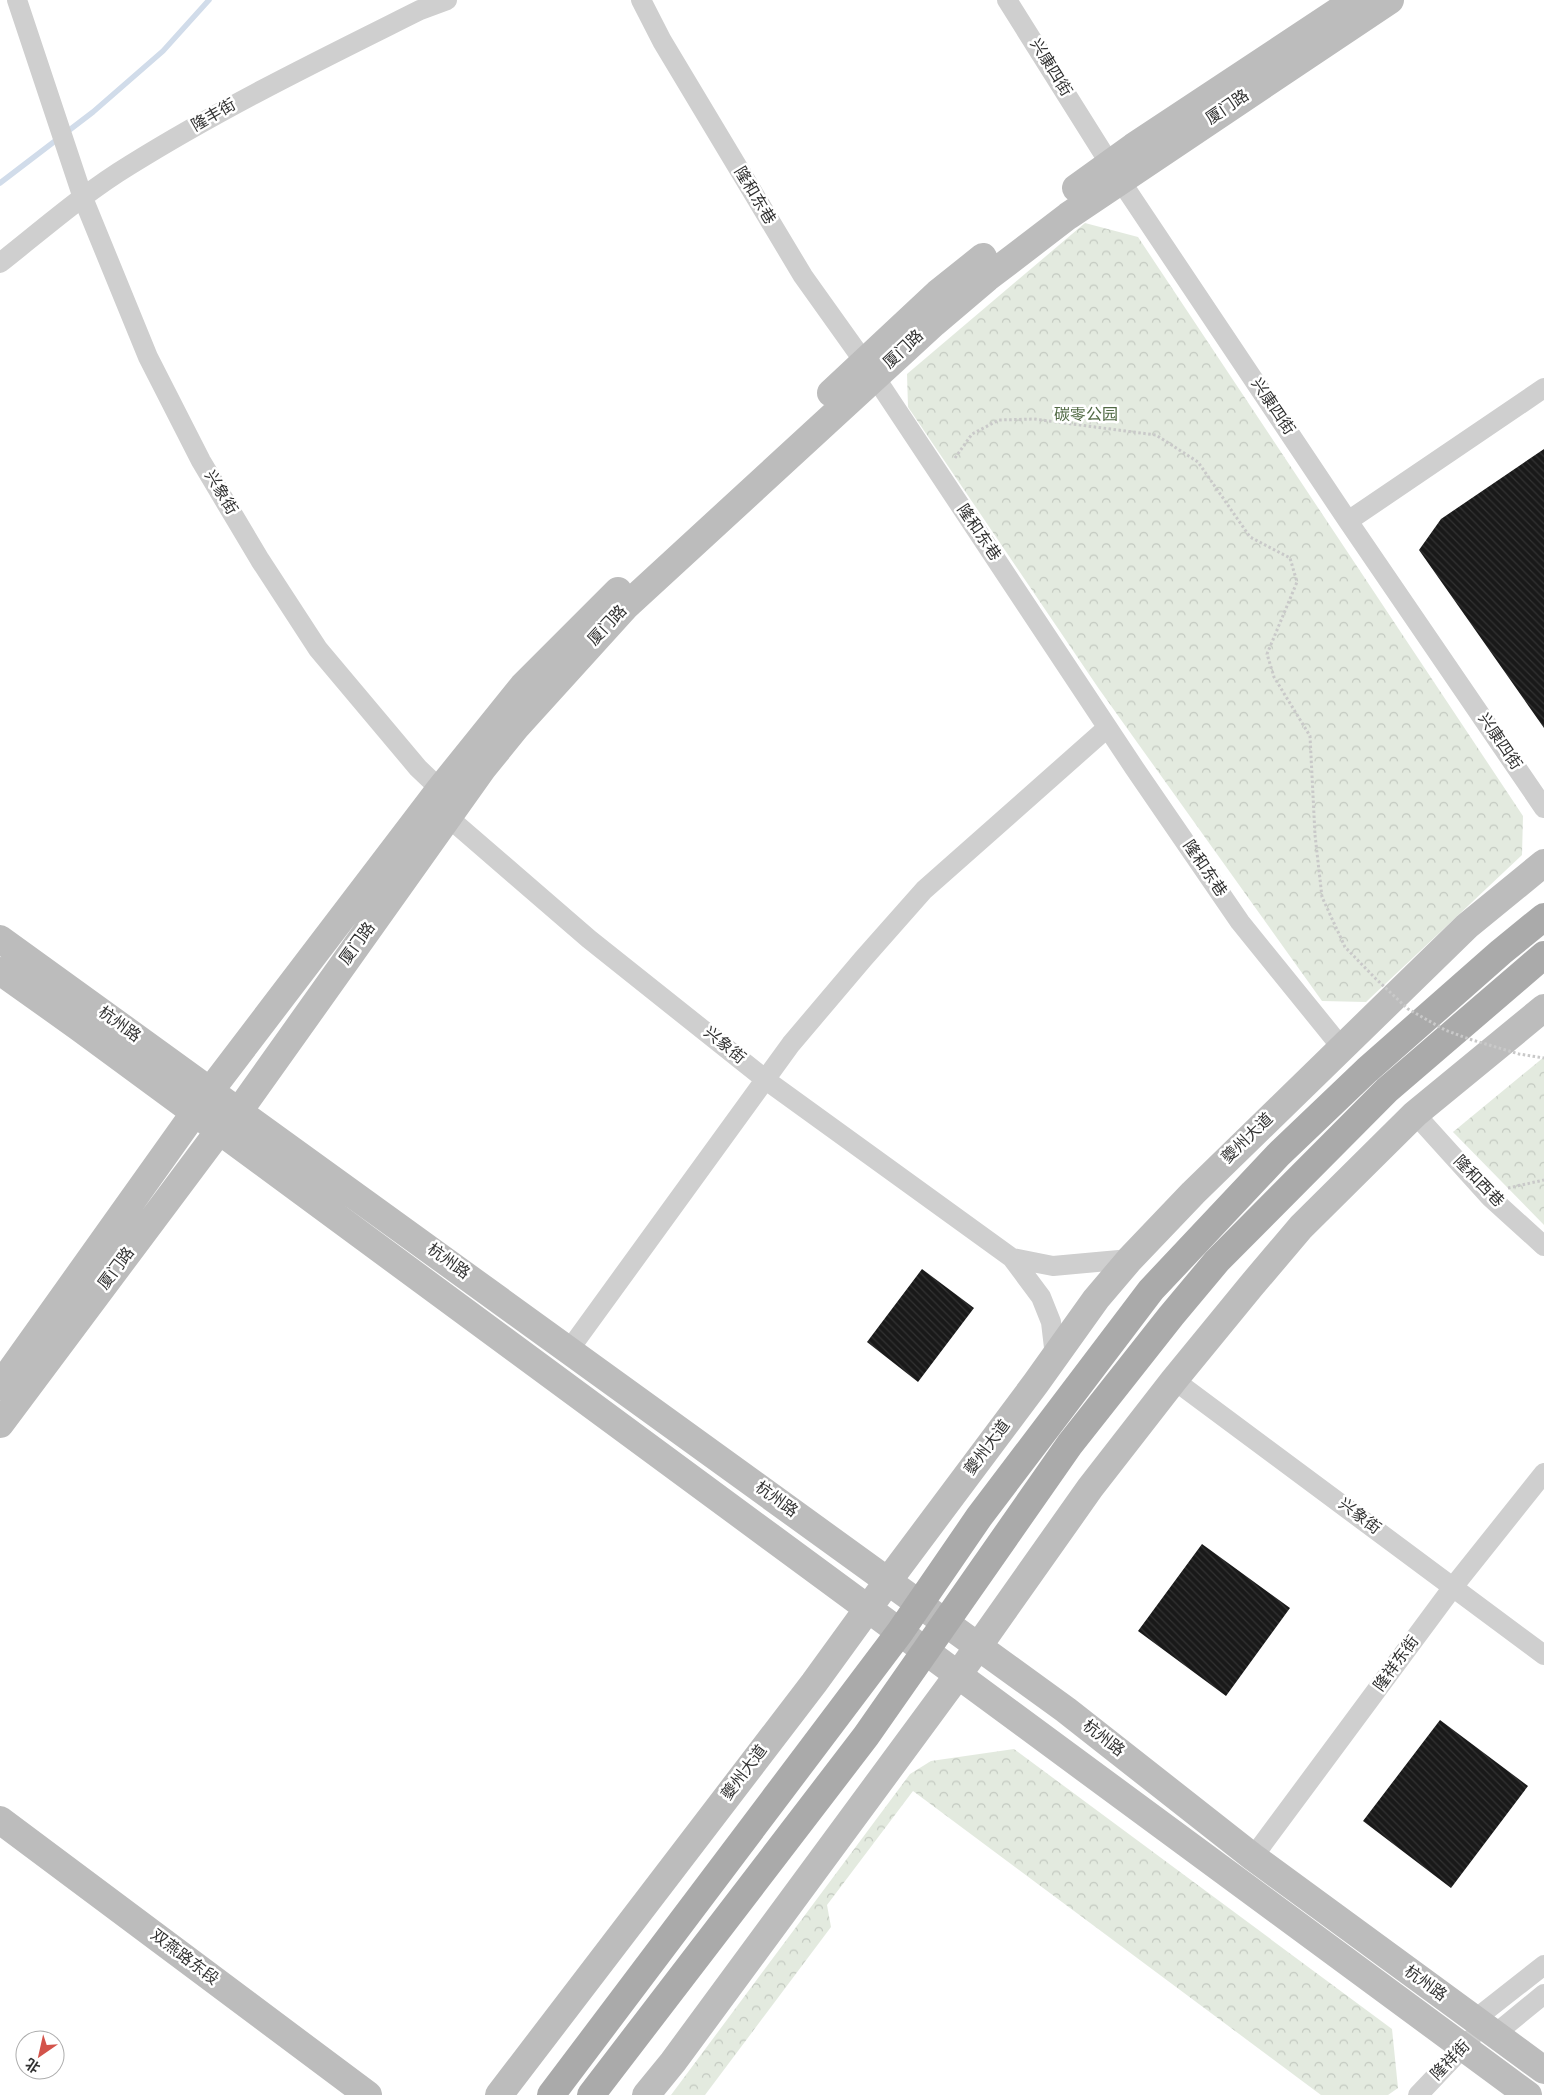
<svg xmlns="http://www.w3.org/2000/svg" width="1544" height="2095" font-family="Overpass,'Noto Sans SC',sans-serif">
<defs>
<pattern id="park-crowns" width="20" height="18" patternUnits="userSpaceOnUse" patternTransform="scale(1.25)"><rect width="20" height="18" fill="#e3eadf"/><path d="M2 6a3 3 0 1 1 6 0M12 15a3 3 0 1 1 6 0" fill="none" stroke="#c3c9c0"/></pattern>
<pattern id="building-back-hatch" width="6" height="6" patternUnits="userSpaceOnUse" patternTransform="scale(1.25)"><rect width="6" height="6" fill="#191919"/><path d="M-1 5l2 2M0 0l6 6M5-1l2 2" fill="none" stroke="#323232"/></pattern>
</defs>
<rect width="100%" height="100%" fill="#fff"/>
<path fill="url(#park-crowns)" d="M1085,223L1138,237L1523,816L1522,855L1366,1002L1322,1001L1099,689L908,407L907,374Z
M1544,1057V1225L1453,1132Z
M1014,1749L1392,2029L1398,2088L1388,2095H1321L913,1791L827,1905L831,1927L705,2095H671L910,1774L931,1761Z"/>
<g fill="none" stroke-linecap="round" stroke-linejoin="round">
<path stroke="#d1dcea" stroke-width="5.5" d="M0,183L93,112L163,51L209,0"/>
</g>
<path fill="url(#building-back-hatch)" d="M1544,449V728L1419,550L1441,519Z
M922,1269L974,1308L918,1382L867,1342Z
M1202,1544L1290,1608L1226,1696L1138,1631Z
M1440,1720L1528,1786L1451,1888L1363,1821Z"/>
<g fill="none" stroke-linecap="round" stroke-linejoin="round">
<path stroke="#c9c9c9" stroke-width="3" stroke-dasharray="2.5 2.5" stroke-linecap="butt" d="M955,458L972,434L999,420L1034,419L1156,435L1198,462L1250,537L1290,558L1297,582L1267,654L1274,677L1310,736L1315,835
M1508,1188L1544,1180"/>
<path stroke="#cfcfcf" stroke-width="20" d="M17,0L83,198L148,357L201,461L260,560L318,649L418,768L440,789
M641,0L662,41L803,276L875,377L1135,769L1240,922L1342,1048
M1007,0L1120,180L1348,521L1544,808
M0,263C42,230 84,193 130,165C223,107 322,59 420,10L447,0
M1348,521L1544,388
M449,818L589,939L766,1080L1012,1258
M1415,1114L1490,1197L1544,1246
M569,1350L791,1044L863,959L924,890L1107,728
M1055,1356L1051,1322L1041,1297L1012,1258L1053,1266L1130,1259
M1174,1380L1544,1655
M1253,1857L1453,1587L1544,1473
M1474,2020L1544,1965
M1494,2035L1544,1994
M1418,2095L1471,2039"/>
<path stroke="#bcbcbc" stroke-width="28" d="M1076,188L1133,147L1355,0
M831,393L938,293L983,257
M0,939L1066,1710L1253,1857L1544,2070
M0,971L80,1028L1528,2095
M0,1386L210,1091L440,789L523,686L618,591
M0,1424L219,1131L239,1111L483,768L517,726L625,607L934,323L987,278L1068,216L1390,0
M0,1820L368,2095
M499,2095L814,1683L888,1581L1036,1383L1096,1299L1130,1259L1193,1193L1467,926L1544,863
M646,2095L673,2062L958,1675L1090,1488L1174,1380L1251,1286L1301,1227L1415,1114L1544,1008"/>
<path stroke="#aaa" stroke-width="28" d="M551,2095L900,1632L979,1517L1151,1290L1278,1155L1367,1070L1501,952L1544,917
M591,2095L866,1736L1070,1444L1171,1316L1217,1261L1387,1090L1544,955"/>
<path stroke="#c9c9c9" stroke-width="3" stroke-dasharray="2.5 2.5" stroke-linecap="butt" d="M1315,835L1322,897L1345,947L1375,978L1408,1009L1445,1030L1469,1039L1519,1054L1544,1058"/>
</g>
<g text-anchor="middle" dominant-baseline="central" stroke-width="5" stroke-linejoin="round" paint-order="stroke">
<g font-size="16" fill="#323232" stroke="#fff">
<text transform="translate(1050 68) rotate(58)">兴康四街</text>
<text transform="translate(1228 108) rotate(-34)">厦门路</text>
<text transform="translate(214 116) rotate(-30)">隆丰街</text>
<text transform="translate(754 196) rotate(59)">隆和东巷</text>
<text transform="translate(904 350) rotate(-43)">厦门路</text>
<text transform="translate(1272 407) rotate(56)">兴康四街</text>
<text transform="translate(220 493) rotate(59)">兴象街</text>
<text transform="translate(978 533) rotate(56)">隆和东巷</text>
<text transform="translate(608 626) rotate(-47)">厦门路</text>
<text transform="translate(1499 742) rotate(56)">兴康四街</text>
<text transform="translate(1204 869) rotate(56)">隆和东巷</text>
<text transform="translate(358 944) rotate(-54)">厦门路</text>
<text transform="translate(119 1025) rotate(36)">杭州路</text>
<text transform="translate(724 1046) rotate(39)">兴象街</text>
<text transform="translate(1248 1139) rotate(-44)">夔州大道</text>
<text transform="translate(1478 1182) rotate(46)">隆和西巷</text>
<text transform="translate(448 1262) rotate(36)">杭州路</text>
<text transform="translate(117 1269) rotate(-53)">厦门路</text>
<text transform="translate(988 1448) rotate(-53)">夔州大道</text>
<text transform="translate(776 1500) rotate(36)">杭州路</text>
<text transform="translate(1359 1517) rotate(37)">兴象街</text>
<text transform="translate(1397 1664) rotate(-54)">隆祥东街</text>
<text transform="translate(1103 1739) rotate(38)">杭州路</text>
<text transform="translate(745 1773) rotate(-53)">夔州大道</text>
<text transform="translate(184 1958) rotate(37)">双燕路东段</text>
<text transform="translate(1425 1984) rotate(36)">杭州路</text>
<text transform="translate(1451 2061) rotate(-46)">隆祥街</text>
</g>
<g font-size="16" fill="#506943" stroke="#fff">
<text x="1086" y="416">碳零公园</text>
</g>
</g>
<g transform="translate(40 2055) rotate(214)"><circle r="24" fill="#ffffff" stroke="#adadad"/>
<path d="M0-4L9 19L0 12L-9 19Z" fill="#d3534a"/>
<text y="-8" font-size="14" font-weight="bold" text-anchor="middle" fill="#323232">北</text>
</g>
</svg>
